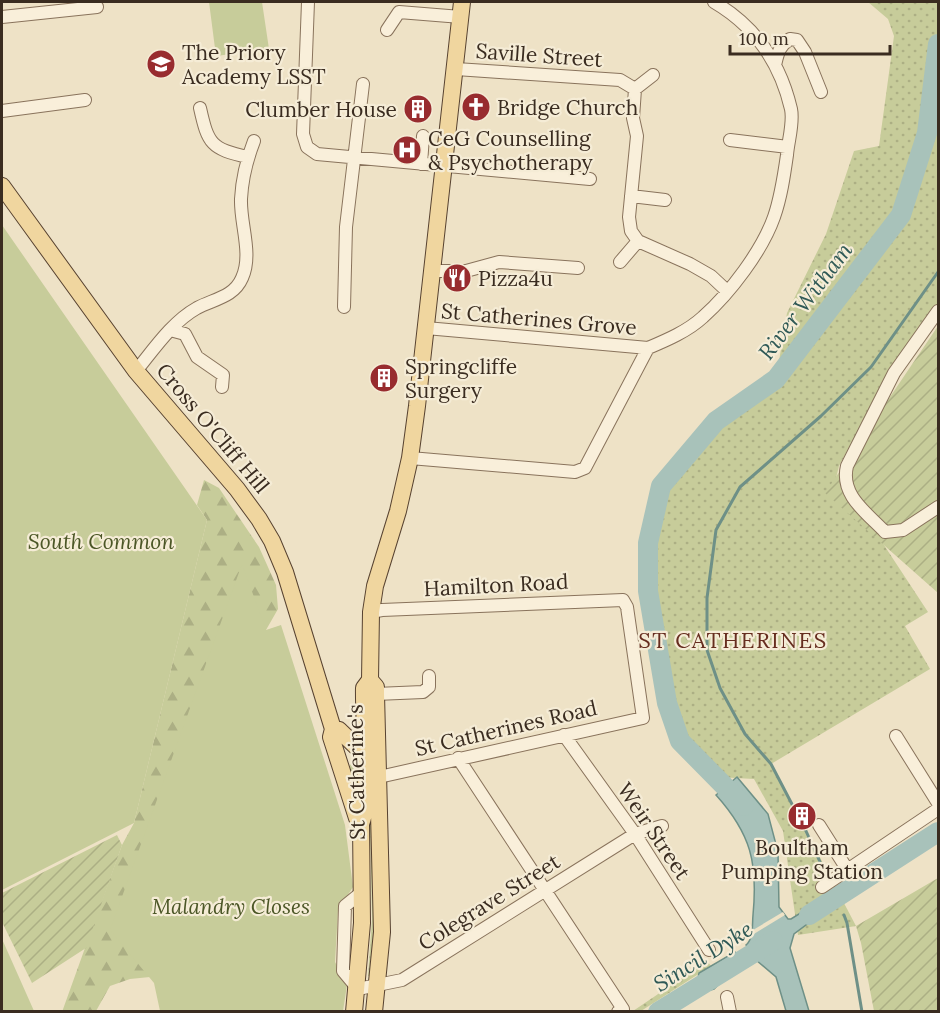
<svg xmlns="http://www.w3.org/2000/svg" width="940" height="1013" font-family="Lora,serif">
<defs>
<pattern id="grass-dots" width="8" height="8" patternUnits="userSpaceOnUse" patternTransform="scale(1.5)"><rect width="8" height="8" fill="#c7cc9a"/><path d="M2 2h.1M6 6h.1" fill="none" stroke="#acaf84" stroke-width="1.8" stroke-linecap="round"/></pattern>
<pattern id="forest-firs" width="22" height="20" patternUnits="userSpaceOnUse" patternTransform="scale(1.5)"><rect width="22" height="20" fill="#c7cc9a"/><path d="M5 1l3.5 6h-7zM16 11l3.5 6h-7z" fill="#acaf84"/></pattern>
<pattern id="garden-furrows" width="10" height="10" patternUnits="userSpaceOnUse" patternTransform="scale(1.5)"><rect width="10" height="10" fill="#c7cc9a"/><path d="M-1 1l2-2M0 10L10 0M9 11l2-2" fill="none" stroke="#acaf84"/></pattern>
</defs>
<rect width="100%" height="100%" fill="#eee2c6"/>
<path fill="url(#grass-dots)" d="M868,2H938V307L881,388L839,466L835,482L882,542L928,612L905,626L930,669L771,764L856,926L798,935L783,831L754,779L717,777L680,741L667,703L648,591V543L661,486L716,421L776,379L787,313L826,234L854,151L879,146L894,36L888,19Z
M356,755L359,759L361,816L347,771Z
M369,778L376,892L373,976H368L372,919Z
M707,961L711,966L641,1011H633Z"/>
<path fill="url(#forest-firs)" d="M204,480L219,488L259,547L276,585L278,609L266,630L140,965L150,977L130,979L110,986L96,1011L62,1012L122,845L134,823L207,520L197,505Z"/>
<path fill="#c7cc9a" d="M209,2H262L269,49L216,56Z
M2,225L207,520L134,823L2,890Z
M242,564L266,630L281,625L345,825L353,887L338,910L335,962L347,985L343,1011H160L154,983L110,930Z
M2,939L34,1011H2Z"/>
<path fill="url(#garden-furrows)" d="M938,326V593L825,493Z
M117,835L122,845L86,948L32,983L2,922V893Z
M938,878V1011H874L861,943L856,926Z"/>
<path fill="#a8c2ba" stroke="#6e9087" stroke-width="1.5" d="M737,777L768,814L778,852L779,907L788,919H791L828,896L834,904L794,934L790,948L809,1011H786L776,977L756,960L746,945C754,938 752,925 753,915C758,863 751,834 716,795Z
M735,952L745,967L722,981L714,989L695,994L699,973Z"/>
<path fill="#eee2c6" d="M783,912L785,915L749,937L748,933Z"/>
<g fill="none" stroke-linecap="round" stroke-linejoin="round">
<path stroke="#6e9087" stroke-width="3" d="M927,133L938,130
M825,873L806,831L771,764L745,734L720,688L707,650V598L716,530L740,487L821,416L871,367L938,272
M844,915L847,923L862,1012"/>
<path stroke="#a8c2ba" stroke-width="20" d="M744,806L680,741L667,703L648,591V543L661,486L716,421L776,379L901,215L927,133L938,44
M809,915L938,832
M658,1012L773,941"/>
<g stroke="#89735c" stroke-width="14">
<path id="minor" d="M308,2L303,134L307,147L317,154L590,179
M2,17L97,7
M387,30L399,12L461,17
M775,65C778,53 779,46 790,39L797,40L805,52L821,92
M456,69L620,80L635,89
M653,75L635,89L633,118L637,136L629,217L631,231L638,241L690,264L711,276L727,291
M200,108C208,144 211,149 248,157
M2,111L85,100
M730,140L788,147
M421,164L423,136
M631,196L665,200
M620,262L638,241
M432,271H466L499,262L578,268
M344,307L346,227L363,84
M938,311L894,373L847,466C840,495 866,512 885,532L903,530L938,507
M426,328L648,348C667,340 688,331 703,317C730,293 762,251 774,217C781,197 784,176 787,155C788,141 794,123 791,109C780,62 755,26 714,2
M170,330L185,334L197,357L223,375L222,387
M136,371C154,349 172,322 197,308C214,299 234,297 242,278C253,254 240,224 241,199C242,180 247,159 254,141
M410,458L575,472L585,468L648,348
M371,612L382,610L623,600L627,607L643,718L379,777
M376,694L423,692L429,687V676
M564,735L635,834L709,950
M896,736L938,803
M458,758L623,1009L618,1012
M819,825L847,869
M822,887L938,809
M361,893L345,906L343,971L358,989L402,980L635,834L662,826
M727,997L730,1012"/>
</g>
<g stroke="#574230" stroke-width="18">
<path id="major" d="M2,186L136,371L237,489L259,519L272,541L285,572L333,729
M370,680L371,612L375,586L398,511L410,458L417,406L462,2
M370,680L376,687V694L382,932L374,1012
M333,729L331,737L357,818L361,823
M333,729L339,730L369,759
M354,1012L362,923L361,823C371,808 363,712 364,688L370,680"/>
</g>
<use href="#minor" stroke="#f9efda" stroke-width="12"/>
<use href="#major" stroke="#f0d69f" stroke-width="16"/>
</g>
<defs>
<g id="school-disc" transform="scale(1.5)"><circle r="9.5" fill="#982c2f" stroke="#f5ecd6"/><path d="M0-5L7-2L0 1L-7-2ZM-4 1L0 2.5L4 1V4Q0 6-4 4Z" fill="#fff"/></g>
<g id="church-disc" transform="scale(1.5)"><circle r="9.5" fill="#982c2f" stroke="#f5ecd6"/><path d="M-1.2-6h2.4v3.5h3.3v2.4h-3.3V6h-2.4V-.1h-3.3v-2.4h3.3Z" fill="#fff"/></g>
<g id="building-disc" transform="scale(1.5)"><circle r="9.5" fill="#982c2f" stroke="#f5ecd6"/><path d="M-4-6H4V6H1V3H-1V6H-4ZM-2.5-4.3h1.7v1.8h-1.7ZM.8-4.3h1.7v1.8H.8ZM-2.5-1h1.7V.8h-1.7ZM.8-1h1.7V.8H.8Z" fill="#fff"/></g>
<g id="hospital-disc" transform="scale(1.5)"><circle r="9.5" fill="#982c2f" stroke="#f5ecd6"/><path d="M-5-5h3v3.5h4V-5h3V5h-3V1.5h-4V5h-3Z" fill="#fff"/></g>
<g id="restaurant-disc" transform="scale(1.5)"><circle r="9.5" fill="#982c2f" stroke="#f5ecd6"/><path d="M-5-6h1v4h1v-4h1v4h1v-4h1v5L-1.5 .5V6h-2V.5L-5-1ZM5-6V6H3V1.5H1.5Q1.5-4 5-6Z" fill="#fff"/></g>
</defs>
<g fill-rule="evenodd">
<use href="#school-disc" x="161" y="64"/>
<use href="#church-disc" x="476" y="107"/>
<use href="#building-disc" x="418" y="109"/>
<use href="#hospital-disc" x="407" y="150"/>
<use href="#restaurant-disc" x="457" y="278"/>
<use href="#building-disc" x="384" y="378"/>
<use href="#building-disc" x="802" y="816"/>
</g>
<g text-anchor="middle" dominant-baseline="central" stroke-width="4.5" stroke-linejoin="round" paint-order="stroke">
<g font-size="21" fill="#3a2c20" stroke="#f5ecd6" text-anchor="start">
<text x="182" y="52">The Priory<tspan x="182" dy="24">Academy LSST</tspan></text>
<text x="497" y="107">Bridge Church</text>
<text x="397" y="109" text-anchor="end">Clumber House</text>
<text x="428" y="138">CeG Counselling<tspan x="428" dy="24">&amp; Psychotherapy</tspan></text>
<text x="478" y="278">Pizza4u</text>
<text x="405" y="366">Springcliffe<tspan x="405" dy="24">Surgery</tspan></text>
<text x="802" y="847" text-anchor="middle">Boultham<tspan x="802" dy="24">Pumping Station</tspan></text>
</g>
<g font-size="21" fill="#3a2c20" stroke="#f5ecd6">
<text transform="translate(539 55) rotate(4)">Saville Street</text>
<text transform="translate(539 319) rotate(5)">St Catherines Grove</text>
<text transform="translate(213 428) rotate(50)">Cross O'Cliff Hill</text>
<text transform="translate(496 585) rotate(-3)">Hamilton Road</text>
<text transform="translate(506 728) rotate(-13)">St Catherines Road</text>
<text transform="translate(356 772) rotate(-91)">St Catherine's</text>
<text transform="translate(654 831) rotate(56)">Weir Street</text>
<text transform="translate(489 902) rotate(-32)">Colegrave Street</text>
</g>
<g font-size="21" font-style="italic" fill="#4b5626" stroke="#f5ecd6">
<text x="101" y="541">South Common</text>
<text x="231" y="906">Malandry Closes</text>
</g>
<g font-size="22" font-style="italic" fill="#2f5956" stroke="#f5ecd6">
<text transform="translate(805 301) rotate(-53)">River Witham</text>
<text transform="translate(703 956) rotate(-32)">Sincil Dyke</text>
</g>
<g font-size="22" letter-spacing="1.5" fill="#662d1f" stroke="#f5ecd6">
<text x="733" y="640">ST CATHERINES</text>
</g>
</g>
<rect width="940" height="1013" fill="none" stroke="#3a2c20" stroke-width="6"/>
<path d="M730 45v9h160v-9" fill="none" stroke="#3a2c20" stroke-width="3"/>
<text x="739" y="45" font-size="18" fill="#3a2c20" stroke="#f5ecd6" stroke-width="4.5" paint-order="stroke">100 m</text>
</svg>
